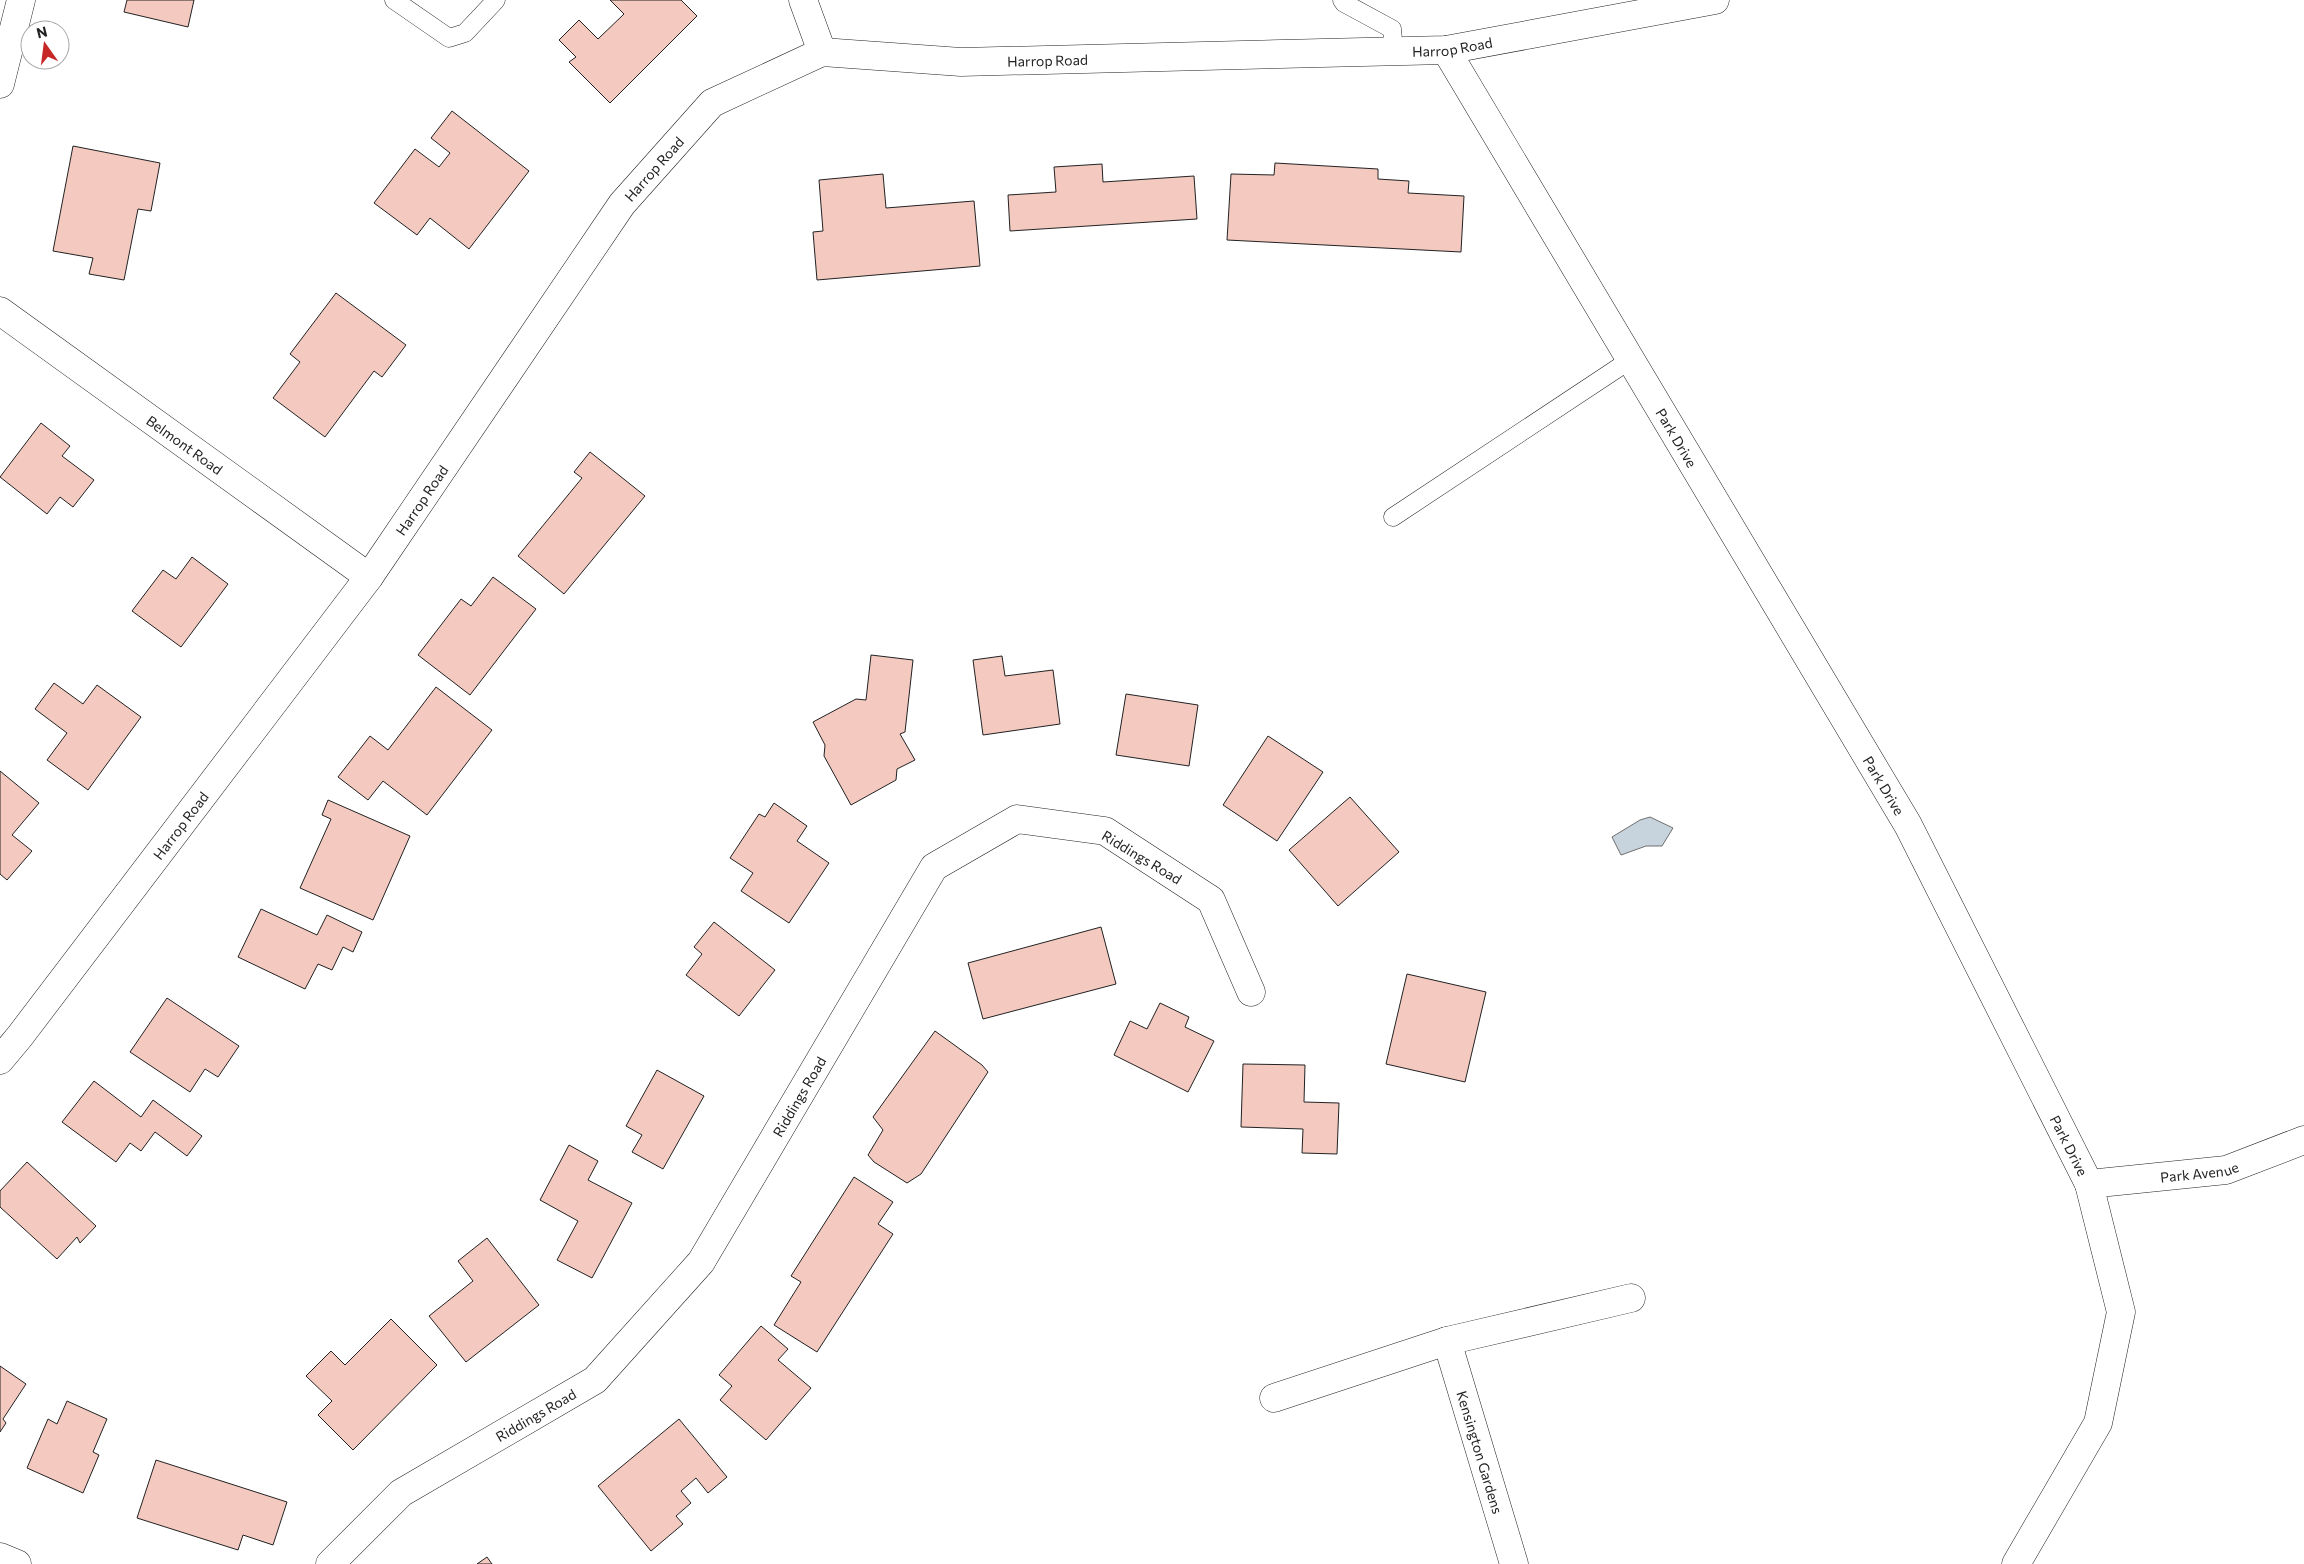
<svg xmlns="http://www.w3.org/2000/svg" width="2304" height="1564" font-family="Commissioner,sans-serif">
<rect width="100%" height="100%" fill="#fff"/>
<path fill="#c7d3dd" stroke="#6f6f6f" d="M1650,817L1673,828L1662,846H1646L1621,855L1612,837L1640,820Z"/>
<path fill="#f3c9c0" stroke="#222" d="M127,0H194L188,27L124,12Z
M610,0H681L697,16L610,103L569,62L576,57L559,40L579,20L598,39L624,14Z
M452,111L529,171L469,249L430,218L417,235L374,203L415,149L439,167L450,153L431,138Z
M73,146L160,163L151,211L138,209L124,280L89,274L93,258L53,251Z
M1275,163L1378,169V179L1409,181L1408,193L1464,196L1461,252L1227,240L1231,174L1274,175Z
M1102,164L1103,182L1194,176L1197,219L1010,231L1008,195L1056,192L1054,167Z
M883,174L886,208L974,201L980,266L817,280L813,232L823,231L819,180Z
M336,293L406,345L382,377L374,371L325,437L273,398L300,362L290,354Z
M41,423L70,446L62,456L94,480L73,507L60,497L47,514L0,477Z
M590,452L645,496L564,594L518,556L582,478L574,472Z
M192,557L228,584L181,647L132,611L163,570L176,579Z
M493,577L536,609L470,695L418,655L461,599L471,606Z
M871,655L913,660L905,732L900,734L915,760L897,769L896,780L851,805L824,756L825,745L813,722L856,699L866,700Z
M1002,656L1005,676L1053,670L1060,724L983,735L973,660Z
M54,683L83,704L97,685L141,717L88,790L47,760L67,733L35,709Z
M436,687L492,730L427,815L383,781L368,800L338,777L370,736L388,750Z
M1126,694L1198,705L1189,766L1116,755Z
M1268,736L1323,772L1277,841L1223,805Z
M0,771L39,803L12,835L32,851L7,880L0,874Z
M1350,797L1399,852L1338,906L1289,850Z
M328,800L410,836L373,920L300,888L331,819L322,815Z
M774,803L807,826L797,841L829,863L789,923L741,891L753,873L730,858L759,814L765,817Z
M261,909L317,935L327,915L362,932L353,952L343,947L332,970L318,964L305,989L238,957Z
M714,922L775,970L739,1016L686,975L702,954L694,947Z
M1101,927L1116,984L983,1019L968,963Z
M1407,974L1486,992L1465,1082L1386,1064Z
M167,998L239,1046L218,1077L205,1069L190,1092L130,1052Z
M1160,1003L1189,1017L1185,1027L1214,1041L1188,1092L1114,1055L1130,1021L1147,1029Z
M935,1031L982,1065L988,1072L921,1174L907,1183L874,1162L868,1155L883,1130L873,1117Z
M1243,1064L1305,1065L1304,1102L1339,1103L1337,1154L1302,1153L1303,1129L1241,1127Z
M657,1070L704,1096L663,1169L632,1152L642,1135L626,1126Z
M94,1081L141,1117L153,1100L202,1136L187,1156L155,1132L141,1151L130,1143L116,1162L62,1122Z
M569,1145L598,1161L588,1180L632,1203L592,1278L557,1260L578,1221L540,1200Z
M27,1162L96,1226L80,1243L77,1237L57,1259L0,1207V1191Z
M854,1177L893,1202L878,1224L893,1234L817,1352L774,1325L801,1282L791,1276Z
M487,1238L539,1305L466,1362L429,1316L473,1281L458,1261Z
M391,1319L437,1365L353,1450L318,1415L332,1401L306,1376L331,1351L345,1365Z
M761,1326L788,1349L778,1360L811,1388L766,1440L720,1400L732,1386L719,1375Z
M0,1366L26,1384L3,1419L6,1423L0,1432Z
M67,1401L107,1419L93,1452L99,1455L83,1493L27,1468L48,1419L57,1424Z
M679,1419L727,1477L708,1493L696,1478L681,1491L691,1503L676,1516L683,1524L651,1551L598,1486Z
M156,1460L287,1502L273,1545L243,1535L238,1550L137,1518Z
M487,1557L492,1564H477Z"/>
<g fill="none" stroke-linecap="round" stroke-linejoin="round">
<g stroke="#222" stroke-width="19">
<path id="lane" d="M394,0L449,38L465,33L496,0
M1342,0L1344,3L1392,29L1394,51
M1393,517L1630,360"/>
</g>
<g stroke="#222" stroke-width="29">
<g id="street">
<path d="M803,0L822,52"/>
<path id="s1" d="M1446,50L1908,825L2089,1184L2121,1312L2098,1423L2016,1564"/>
<path d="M0,84L21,0"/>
<path id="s2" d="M0,311L369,577"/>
<path id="s3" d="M0,1060L20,1036L369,577L622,204L712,103L822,52L961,62L1446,50L1715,0"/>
<path id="s4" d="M2089,1184L2226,1170L2304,1140"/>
<path id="s5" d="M1447,1341L1514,1564"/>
<path d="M1274,1398L1447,1341L1631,1298"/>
<path d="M0,1557L17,1564"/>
<path id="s6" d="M330,1564L401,1493L595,1380L701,1262L934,867L1017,819L1105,831L1211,900L1251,992"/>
</g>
</g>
<use href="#lane" stroke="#fff" stroke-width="18"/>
<use href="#street" stroke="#fff" stroke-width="28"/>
</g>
<g text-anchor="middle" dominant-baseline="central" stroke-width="4" stroke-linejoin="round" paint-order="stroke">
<g font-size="14" fill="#222" stroke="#fff">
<text stroke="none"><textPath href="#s3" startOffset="1946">Harrop Road</textPath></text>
<text stroke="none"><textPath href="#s3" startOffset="1541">Harrop Road</textPath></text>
<text stroke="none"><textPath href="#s3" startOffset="1106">Harrop Road</textPath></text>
<text stroke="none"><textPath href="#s1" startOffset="451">Park Drive</textPath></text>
<text stroke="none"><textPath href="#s2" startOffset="228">Belmont Road</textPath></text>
<text stroke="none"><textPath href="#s3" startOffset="701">Harrop Road</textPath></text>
<text stroke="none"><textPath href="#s1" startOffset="856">Park Drive</textPath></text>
<text stroke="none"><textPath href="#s3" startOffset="296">Harrop Road</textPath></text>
<text transform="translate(1142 857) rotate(31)">Riddings Road</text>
<text stroke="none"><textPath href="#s6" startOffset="676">Riddings Road</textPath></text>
<text stroke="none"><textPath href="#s1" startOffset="1261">Park Drive</textPath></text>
<text stroke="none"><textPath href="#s4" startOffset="111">Park Avenue</textPath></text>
<text stroke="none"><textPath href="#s6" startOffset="256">Riddings Road</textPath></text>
<text stroke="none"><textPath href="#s5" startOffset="116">Kensington Gardens</textPath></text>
</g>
</g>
<g transform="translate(45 45) rotate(346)"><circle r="24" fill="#ffffff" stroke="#a7a7a7"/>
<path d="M0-4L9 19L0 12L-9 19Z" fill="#c62828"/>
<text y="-8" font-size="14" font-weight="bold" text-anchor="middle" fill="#222222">N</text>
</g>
</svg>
